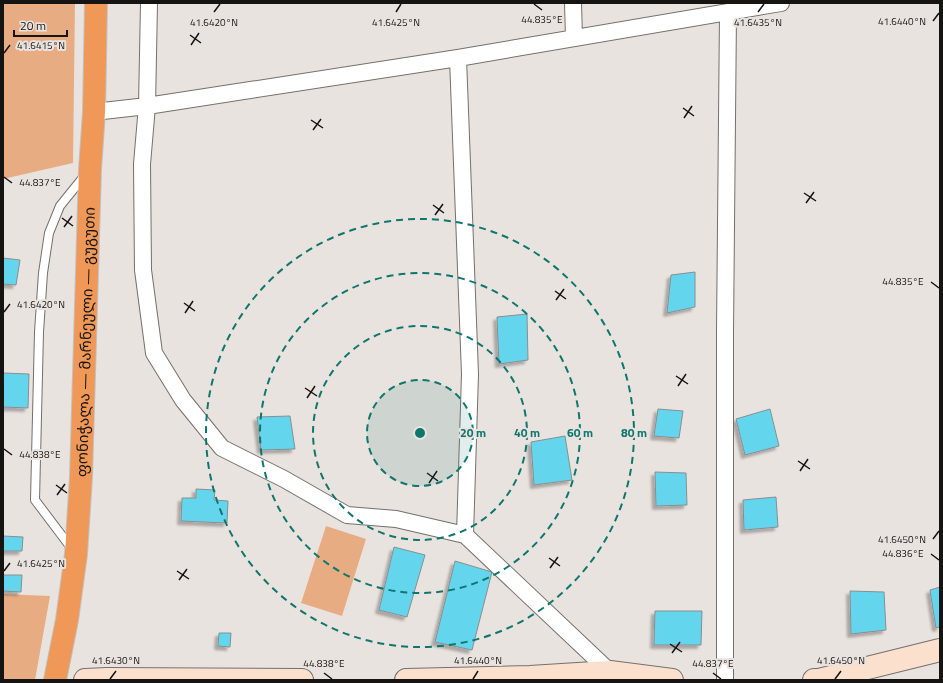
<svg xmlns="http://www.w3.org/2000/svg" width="943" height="683" font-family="'Titillium Web','Noto Sans Georgian',sans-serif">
<defs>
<filter id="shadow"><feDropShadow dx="-3.5" dy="3.5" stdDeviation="1" flood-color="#0004"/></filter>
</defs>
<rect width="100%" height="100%" fill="#e9e3df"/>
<path fill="#e8ac83" d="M3,3H75L73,163L3,179Z
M326,526L366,539L342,616L301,603Z
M3,594L50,596L35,680H3Z"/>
<path fill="#64d6ed" stroke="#888e90" filter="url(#shadow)" d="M3,258L20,260L16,285L3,284Z
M695,272V307L667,313L671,275Z
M527,314L528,360L499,364L497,317Z
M3,373L29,374L28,408L3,407Z
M658,409L683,411L679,438L654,436Z
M770,409L779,446L745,455L736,419Z
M290,416L295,449L261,450L257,417Z
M565,436L572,480L534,485L531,442Z
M655,472L686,473L687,505L656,506Z
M196,489L215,490L214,500L228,501L227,523L181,521L182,498H196Z
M776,497L778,527L744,530L743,500Z
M3,536L23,537L22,551H3Z
M394,547L425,555L407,617L379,610Z
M455,561L492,572L472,650L435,642Z
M3,575H22L21,592L3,591Z
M940,587V627L936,628L930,590Z
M850,591L884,592L886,630L851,634Z
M655,611H702L701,645H654Z
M219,633H231L230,647L218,646Z"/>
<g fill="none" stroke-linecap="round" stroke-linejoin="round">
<g stroke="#75706d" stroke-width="10">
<path id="lane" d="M72,549L35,500L39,332L43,273L49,233L60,206L85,175"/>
</g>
<g stroke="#75706d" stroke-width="18">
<path id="street" d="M573,3L574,38
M458,58L470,374L465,535L610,672
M94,112L147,106L149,3
M465,535L396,519L347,515L284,479L222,448L183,400L154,353L143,270L142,164L147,106L458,58L781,3
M725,680V332L728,13"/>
</g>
<g stroke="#75706d" stroke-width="24">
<path id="secondary" d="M85,680L107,679L302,680
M406,680L530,677L610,672L672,680
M814,680H819L940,650"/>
</g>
<g stroke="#c2c2c2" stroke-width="24">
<g id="highway">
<path id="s1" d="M55,680L67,620L76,554L81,477L90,169L94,112L96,3"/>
</g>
</g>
<use href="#lane" stroke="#fff" stroke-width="8"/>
<use href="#street" stroke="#fff" stroke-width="16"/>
<use href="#secondary" stroke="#fae0cd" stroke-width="22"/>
<use href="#highway" stroke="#ef9858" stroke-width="22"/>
</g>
<path fill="none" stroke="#161413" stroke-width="1.5" d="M534,4L542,10M214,12L220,4M396,12L401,4M758,12L764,4M933,21L939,13M190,35L201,43M191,45L199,33M4,53L10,45M683,108L694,116M684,118L692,106M311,120L323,128M313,130L321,119M4,177L12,183M804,193L816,201M806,203L814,192M433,205L444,213M435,215L443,204M62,218L73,226M64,227L72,216M931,282L939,288M555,291L566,299M556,300L564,289M184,303L195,311M4,312L10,304M185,313L193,301M676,376L688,384M678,386L686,374M305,388L317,396M307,398L315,386M4,449L12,455M798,461L810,469M800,471L808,459M427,473L438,481M429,483L437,471M56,485L67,493M57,495L65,484M933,539L939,531M931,554L939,560M549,558L560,566M550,568L558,557M4,571L10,563M177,571L189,579M179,580L187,569M670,644L682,652M672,653L680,642M324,673L332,679M713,673L721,679M110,679L116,671M473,679L478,671M835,679L841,671"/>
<circle cx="420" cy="433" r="53" fill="#0f766e" fill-opacity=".12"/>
<g fill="none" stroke="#0f766e" stroke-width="2" stroke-dasharray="7 5">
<circle cx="420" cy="433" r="53"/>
<circle cx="420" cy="433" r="107"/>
<circle cx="420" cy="433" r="160"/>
<circle cx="420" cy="433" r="214"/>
</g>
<g text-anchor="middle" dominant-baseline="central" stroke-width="4" stroke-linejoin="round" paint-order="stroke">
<g font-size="15" fill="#161413" stroke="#e9e3df">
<text stroke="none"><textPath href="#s1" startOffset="340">ფონიჭალა — მარნეული — გუგუთი</textPath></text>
</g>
</g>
<g font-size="10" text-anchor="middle" fill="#161413" stroke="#e9e3df" stroke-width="4" stroke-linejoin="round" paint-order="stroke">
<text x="542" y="23">44.835°E</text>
<text x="902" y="25">41.6440°N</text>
<text x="214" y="26">41.6420°N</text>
<text x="396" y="26">41.6425°N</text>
<text x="758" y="26">41.6435°N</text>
<text x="41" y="49">41.6415°N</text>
<text x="40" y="186">44.837°E</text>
<text x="903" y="285">44.835°E</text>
<text x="41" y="308">41.6420°N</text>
<text x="40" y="458">44.838°E</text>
<text x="902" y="543">41.6450°N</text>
<text x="903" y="557">44.836°E</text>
<text x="41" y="567">41.6425°N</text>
<text x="116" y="664">41.6430°N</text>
<text x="478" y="664">41.6440°N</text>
<text x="841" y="664">41.6450°N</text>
<text x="324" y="667">44.838°E</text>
<text x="713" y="667">44.837°E</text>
</g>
<circle cx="420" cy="433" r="6" fill="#0f766e" stroke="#e9e3df" stroke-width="2"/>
<g font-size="12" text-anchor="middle" font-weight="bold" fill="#0f766e" stroke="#e9e3df" stroke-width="4" stroke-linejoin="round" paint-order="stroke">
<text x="473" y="437">20 m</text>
<text x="527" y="437">40 m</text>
<text x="580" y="437">60 m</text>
<text x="634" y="437">80 m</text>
</g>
<rect width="943" height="683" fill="none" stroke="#161413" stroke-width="8"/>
<path d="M14 30v6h53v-6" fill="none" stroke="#161413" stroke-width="2"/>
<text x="20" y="30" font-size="12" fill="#161413" stroke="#e9e3df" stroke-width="3" paint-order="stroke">20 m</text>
</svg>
